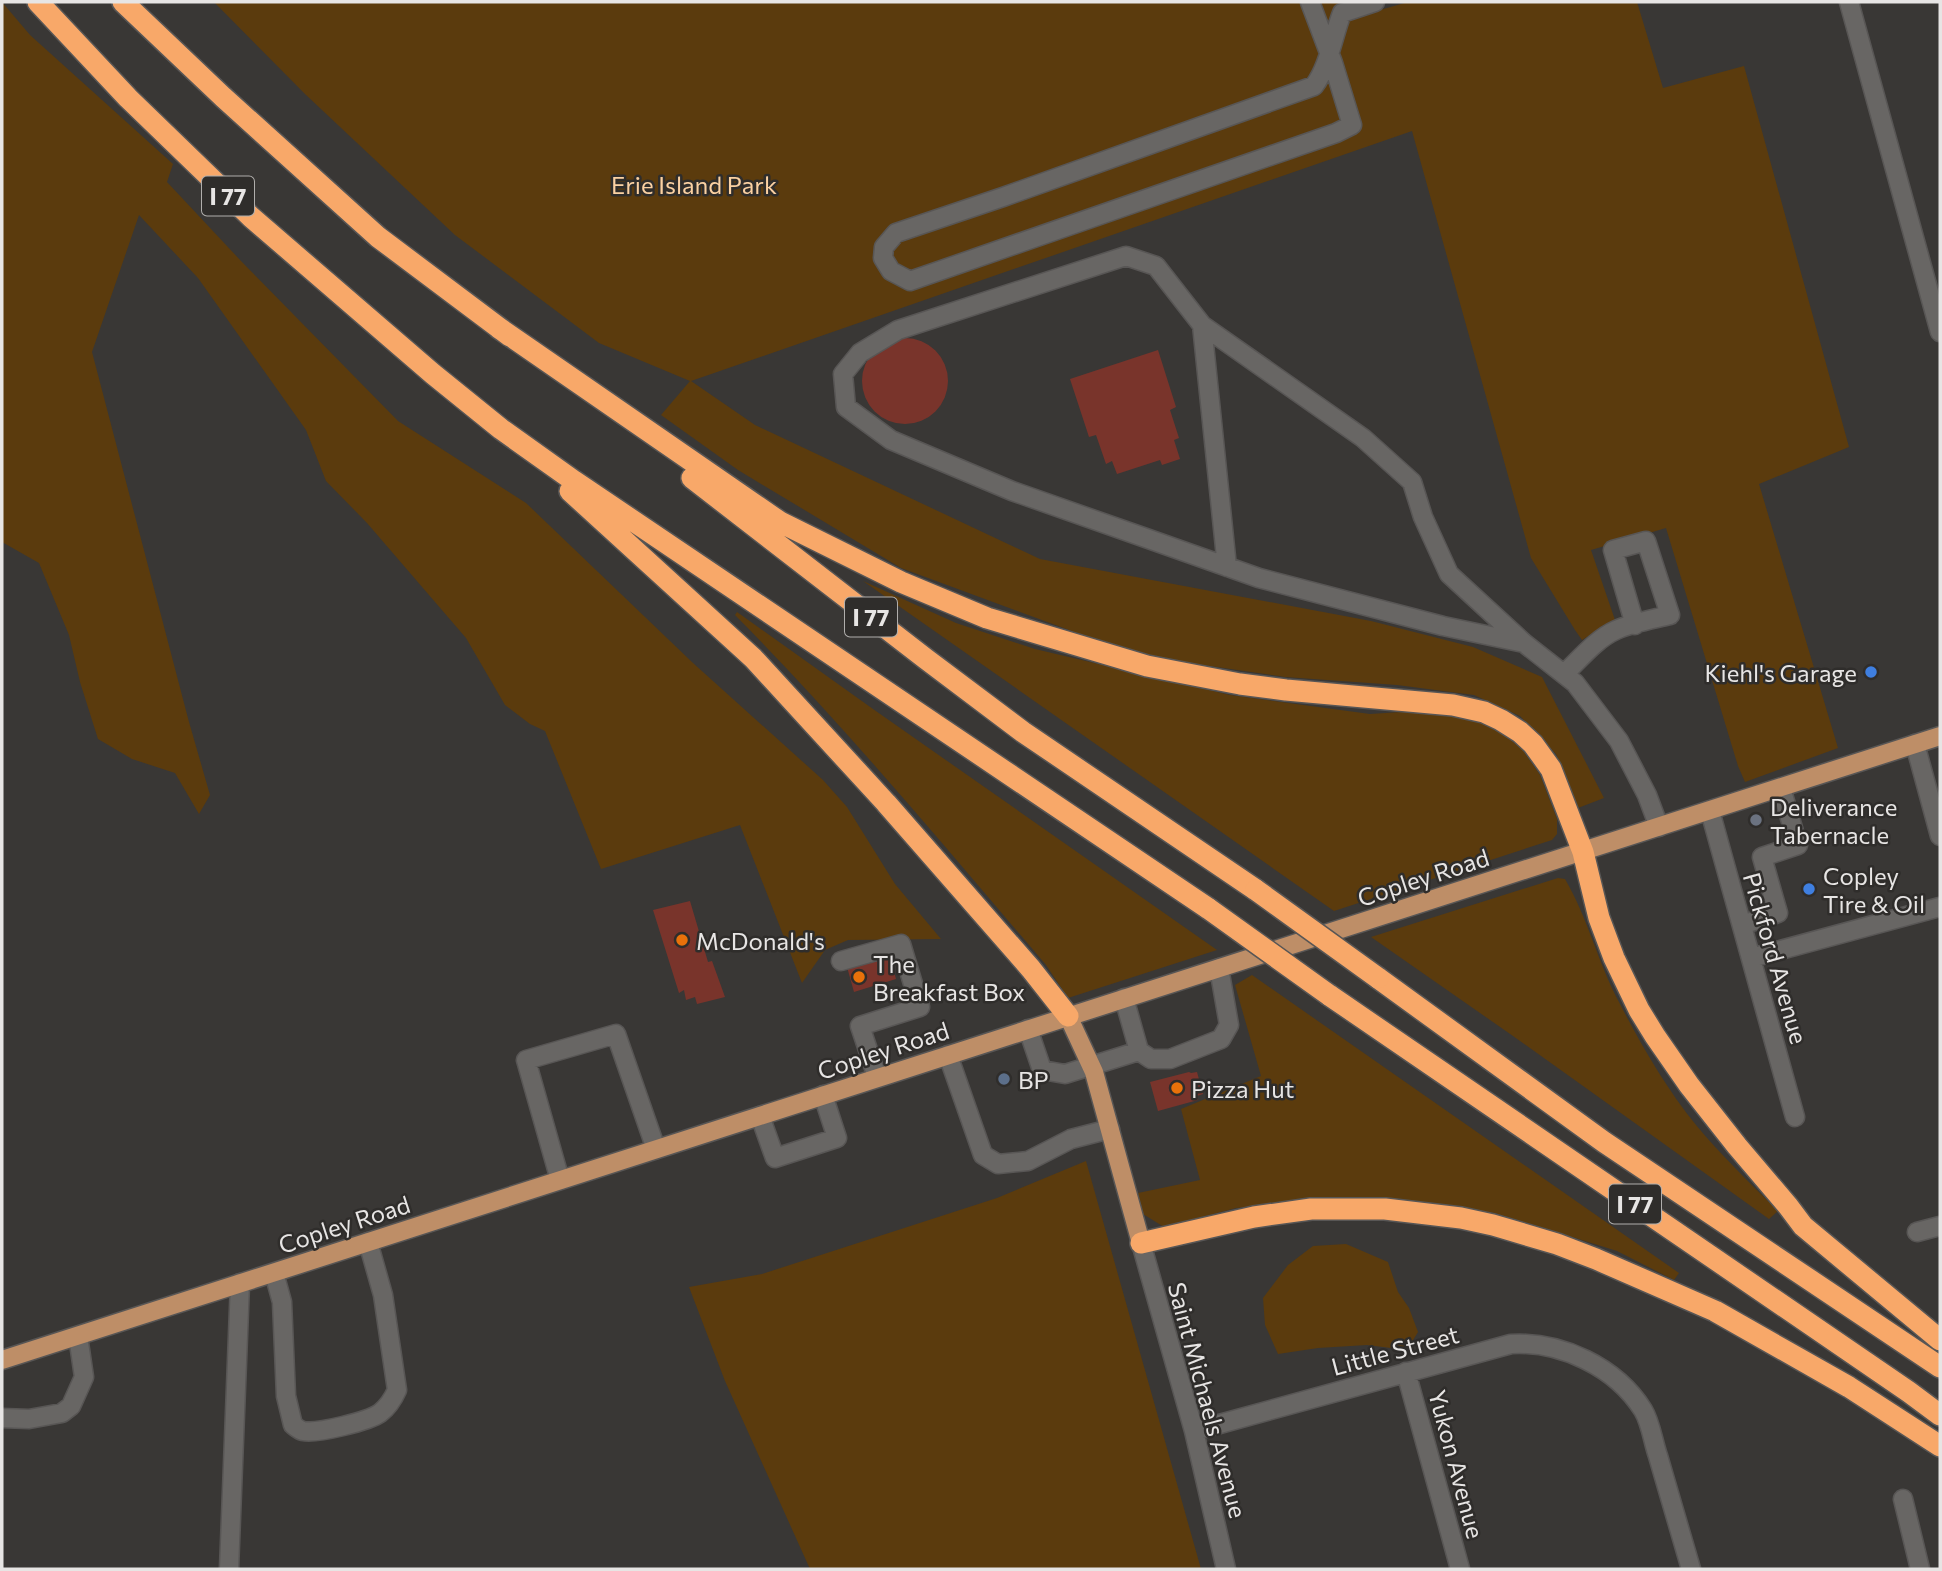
<svg xmlns="http://www.w3.org/2000/svg" width="1942" height="1571" font-family="Commissioner,sans-serif">
<rect width="100%" height="100%" fill="#393735"/>
<path fill="#5b3b0d" d="M2,2L30,35L173,164L167,182L241,261L398,421L526,503L693,663L823,780L847,807L895,884L941,939L848,940L825,950L802,983L740,825L601,869L545,731L530,724L505,705L466,638L367,523L326,481L306,430L198,278L139,215L92,352L189,722L210,795L199,814L175,773L132,759L98,739L80,682L69,635L39,563L2,542Z
M214,2H1369L1373,12L1408,2H1637L1663,88L1744,66L1849,447L1759,484L1838,748L1745,782L1738,766L1666,528L1591,550L1615,620L1582,640L1575,630L1531,558L1412,131L691,381L755,425L1040,559L1371,621L1473,647L1542,677L1604,798L1578,808L1556,754L1520,716L1474,695L1397,685L1285,677L1189,663L1118,648L901,568L738,470L661,415L690,381L599,343L455,235L305,94Z
M863,581L956,623L1035,649L1230,695L1370,714L1417,711L1475,720L1494,727L1522,749L1540,775L1557,819V834L1552,840L1334,911Z
M737,612L873,709L1217,950L1068,998L1046,965C945,847 845,726 735,615Z
M1558,878L1565,879C1588,918 1598,963 1619,1002C1641,1045 1666,1088 1696,1125C1721,1155 1750,1183 1778,1211L1769,1219L1513,1036L1371,937Z
M1252,975L1679,1273L1674,1280L1617,1251L1495,1213L1364,1198L1236,1208L1164,1227L1143,1214L1138,1193L1200,1180L1181,1109L1261,1076L1235,985Z
M1086,1161L1201,1569H810L725,1381L689,1287L762,1274L997,1198Z
M1346,1244L1388,1262L1398,1292L1409,1308L1418,1332L1407,1350L1367,1345L1318,1348L1278,1354L1265,1325L1263,1298L1288,1265L1313,1246Z"/>
<path fill="#79342b" d="M862 381a43 43 0 1 1 86 0a43 43 0 1 1-86 0Z
M1158,350L1176,407L1170,410L1179,438L1174,440L1180,459L1162,465L1160,460L1117,474L1112,461L1106,464L1096,435L1089,437L1070,379Z
M690,901L708,962L712,961L725,997L697,1004L695,997L686,1000L684,990L679,993L653,910Z
M889,954L896,979L854,992L847,967Z
M1189,1072L1191,1073L1197,1072L1203,1094L1197,1096L1198,1100L1158,1111L1150,1082Z"/>
<g fill="none" stroke-linecap="round" stroke-linejoin="round">
<g stroke="#585655" stroke-width="21">
<path id="minor" d="M1310,2L1333,63L1352,125L1336,133L910,281L891,271L883,258L884,247L896,233L1003,197L1314,86C1329,66 1333,36 1342,13L1375,2
M1849,2L1940,332
M1202,325L1227,567
M1524,643L1449,574L1423,517L1412,482L1363,438L1202,325L1156,266L1126,256L898,330L860,353L843,374L846,407L891,440L1012,491L1143,537L1259,578L1443,626L1524,643L1575,683L1619,741L1647,795L1659,827
M1564,674C1580,659 1596,639 1616,630C1631,623 1654,619 1670,615L1646,541L1613,550L1635,625
M1915,744L1940,836
M1710,811L1795,1117
M1742,925L1778,913L1762,857L1798,845L1781,788
M1751,958L1940,907
M841,961L901,944L920,1007L860,1026L877,1077
M1124,998L1139,1051
M1028,1029L1042,1070L1065,1074L1139,1051L1151,1059H1170L1221,1039L1229,1025L1219,968
M948,1055L983,1155L998,1164L1028,1161L1071,1139L1110,1129
M760,1116L775,1158L837,1138L823,1095
M560,1180L526,1060L616,1034L656,1149
M1917,1232L1940,1226
M1141,1243L1194,1431L1226,1569
M274,1273L282,1302L286,1396L293,1425C296,1427 299,1430 303,1431C317,1434 369,1421 380,1413C389,1406 393,1399 397,1390L383,1295L368,1242
M1406,1372L1460,1569
M2,1418L29,1419L62,1413L71,1406L84,1377L78,1336
M1194,1431L1511,1344C1561,1341 1616,1367 1643,1410C1651,1423 1653,1442 1658,1456C1669,1494 1680,1532 1691,1569
M1903,1499L1920,1569
M229,1569L240,1283"/>
</g>
<g stroke="#585655" stroke-width="21">
<path id="major" d="M1068,1016L1094,1072L1141,1243
M2,1360L1940,736"/>
</g>
<g stroke="#585655" stroke-width="24">
<path id="highway" d="M38,2L128,98L251,217L433,374L501,429L574,481L1209,909
M123,2L223,97L378,237L510,336
M499,328L780,522L901,582L987,618L1147,666L1240,684L1286,690L1453,705L1484,712L1501,720L1520,732L1533,744L1551,769L1583,852L1599,918L1614,958L1639,1010L1655,1036L1689,1085L1737,1146L1788,1206L1803,1226L1940,1340
M692,478L926,659L1023,732L1256,890
M570,491L753,658L886,803L1031,969L1068,1016
M1378,978L1604,1142L1940,1367
M1329,995L1909,1392L1940,1415
M1141,1243L1254,1217L1311,1209H1385L1461,1218L1493,1225L1557,1244L1596,1259L1715,1311L1849,1387L1940,1446"/>
</g>
<use href="#minor" stroke="#686664" stroke-width="18"/>
<use href="#major" stroke="#be8e67" stroke-width="18"/>
<use href="#highway" stroke="#f8a869" stroke-width="21"/>
<g stroke="#585655" stroke-width="24" stroke-linecap="butt">
<path id="highway-bridge" d="M1256,890L1378,978
M1209,909L1329,995"/>
</g>
<use href="#highway-bridge" stroke="#f8a869" stroke-width="21"/>
</g>
<g fill="#3f7fe0" stroke="#2f2d2b" stroke-width="2.5">
<circle cx="1871" cy="672" r="7"/>
<circle cx="1809" cy="889" r="7"/>
</g>
<circle fill="#6b7280" stroke="#2f2d2b" stroke-width="2.5" cx="1756" cy="820" r="7"/>
<g fill="#e8710a" stroke="#2f2d2b" stroke-width="2.5">
<circle cx="682" cy="940" r="7"/>
<circle cx="859" cy="977" r="7"/>
<circle cx="1177" cy="1088" r="7"/>
</g>
<circle fill="#5c6f8a" stroke="#2f2d2b" stroke-width="2.5" cx="1004" cy="1079" r="7"/>
<g text-anchor="middle" dominant-baseline="central" stroke-width="5" stroke-linejoin="round" paint-order="stroke">
<g fill="#2f2d2b" stroke="#b0aeac" stroke-width="2">
<rect x="202" y="176.5" width="52" height="39" rx="5"/>
<rect x="845" y="597.5" width="52" height="39" rx="5"/>
<rect x="1609" y="1184.5" width="52" height="39" rx="5"/>
</g>
<g font-size="23" font-weight="bold" fill="#e7e5e4">
<text x="228" y="196">I 77</text>
<text x="871" y="617">I 77</text>
<text x="1635" y="1204">I 77</text>
</g>
<g font-size="24" fill="#fbd1a2" stroke="#2f2d2b">
<text x="694" y="184">Erie Island Park</text>
</g>
<g font-size="24" fill="#e7e5e4" stroke="#2f2d2b" text-anchor="start">
<text x="1857" y="672" text-anchor="end">Kiehl's Garage</text>
<text x="1770" y="806">Deliverance<tspan x="1770" dy="28">Tabernacle</tspan></text>
<text x="1823" y="875">Copley<tspan x="1823" dy="28">Tire &amp; Oil</tspan></text>
<text x="696" y="940">McDonald's</text>
<text x="873" y="963">The<tspan x="873" dy="28">Breakfast Box</tspan></text>
<text x="1018" y="1079">BP</text>
<text x="1191" y="1088">Pizza Hut</text>
</g>
<g font-size="24" fill="#e7e5e4" stroke="#2f2d2b">
<text transform="translate(1423 877) rotate(-18)">Copley Road</text>
<text transform="translate(1776 958) rotate(74)">Pickford Avenue</text>
<text transform="translate(883 1050) rotate(-18)">Copley Road</text>
<text transform="translate(344 1224) rotate(-18)">Copley Road</text>
<text transform="translate(1395 1350) rotate(-15)">Little Street</text>
<text transform="translate(1208 1400) rotate(75)">Saint Michaels Avenue</text>
<text transform="translate(1457 1464) rotate(75)">Yukon Avenue</text>
</g>
</g>
<rect width="1942" height="1571" fill="none" stroke="#e7e5e4" stroke-width="7"/>
</svg>
